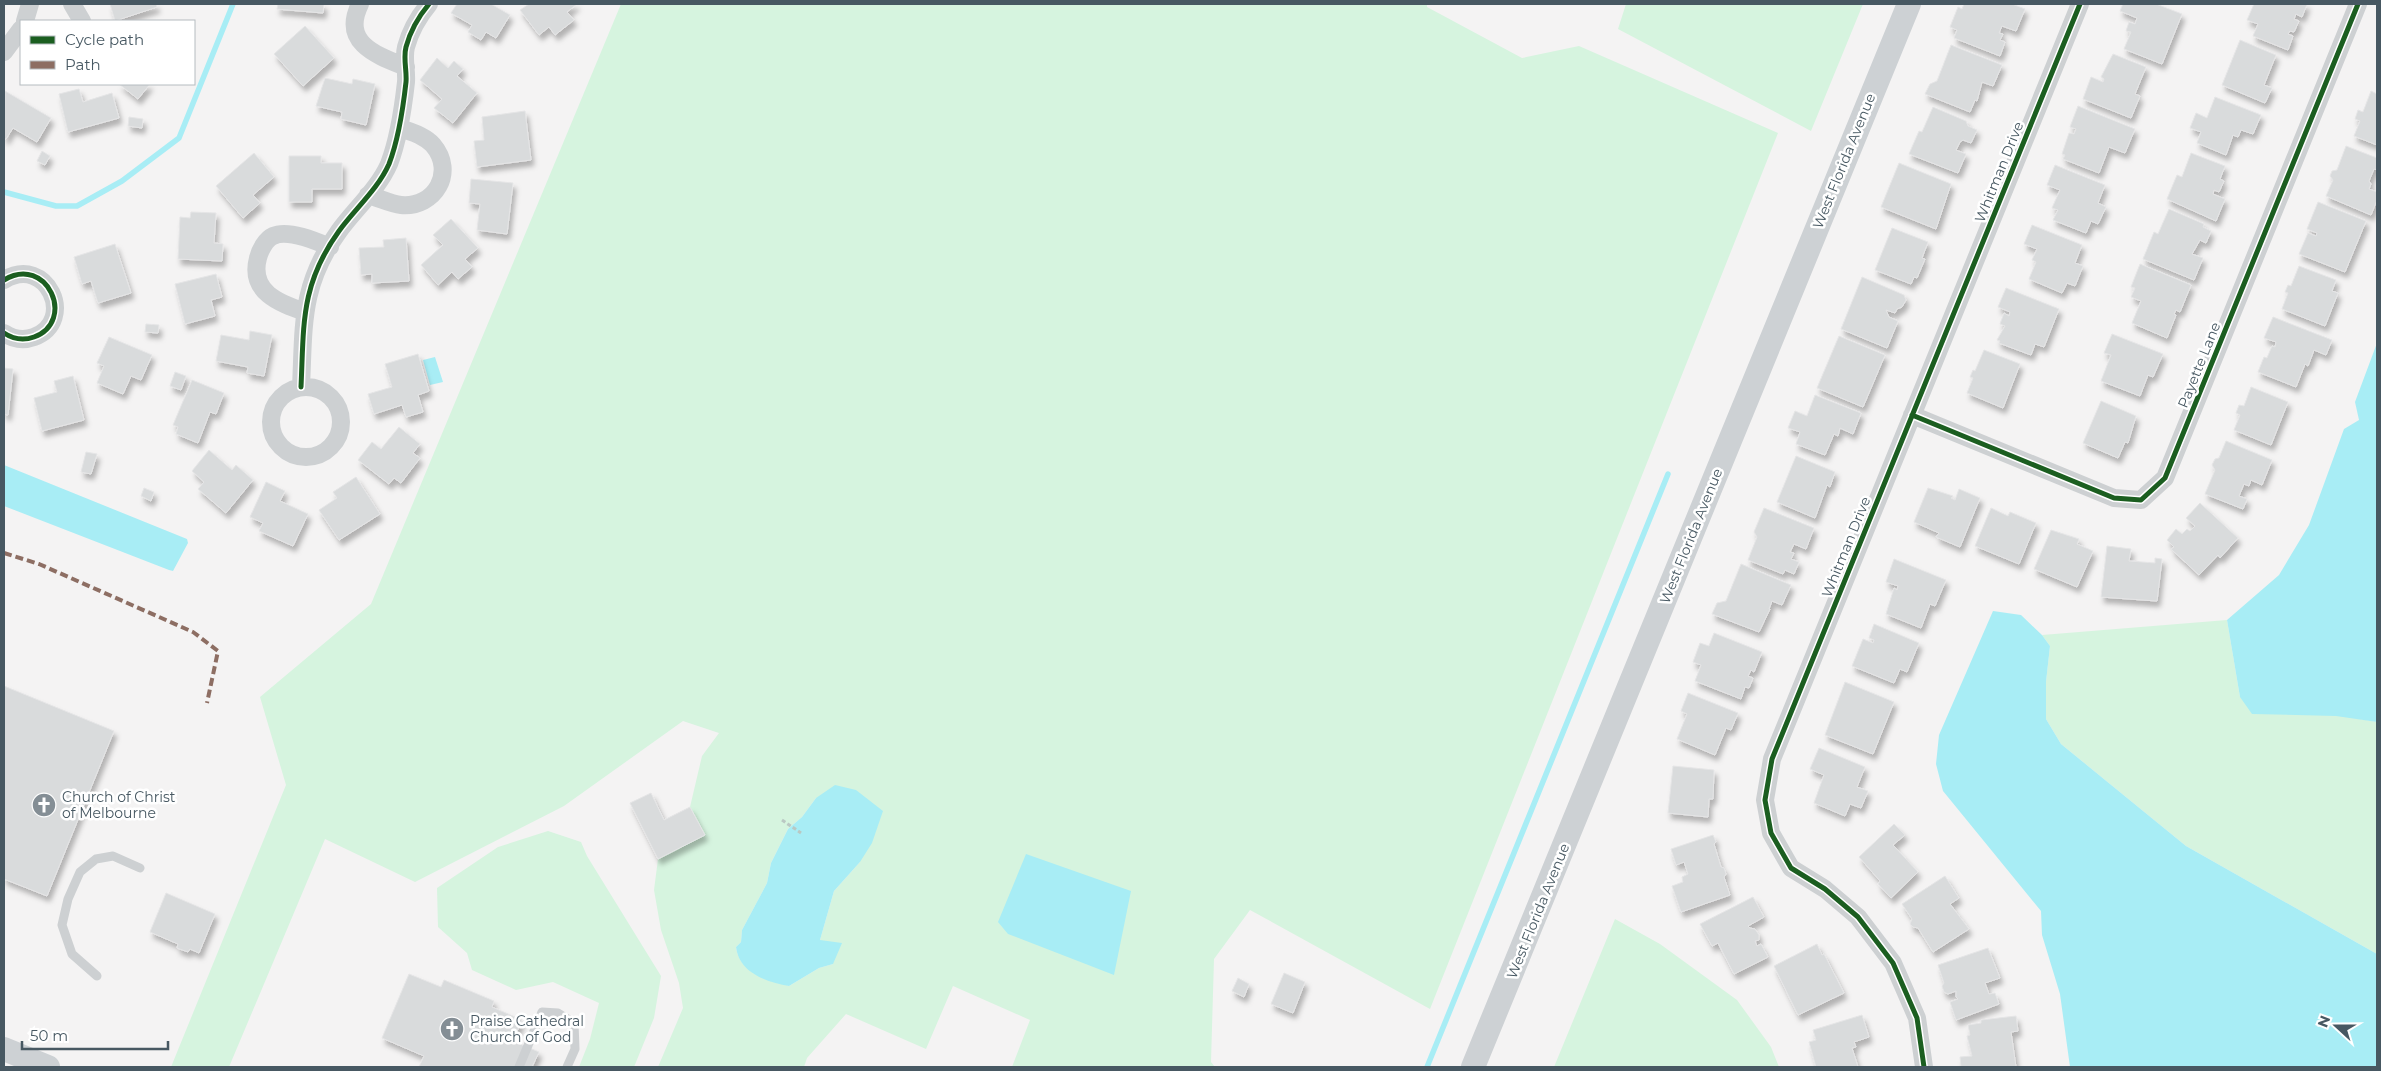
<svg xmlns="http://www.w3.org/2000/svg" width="2381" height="1071" font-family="Montserrat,sans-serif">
<defs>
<filter id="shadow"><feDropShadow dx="3" dy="5.5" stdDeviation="2.5" flood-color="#0004"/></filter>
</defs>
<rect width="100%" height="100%" fill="#f4f3f3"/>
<path fill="#d6f4df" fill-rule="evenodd" d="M621,4H1427V7L1522,58L1579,46L1778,133L1430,1009L1250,910L1214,959L1211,1062L1215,1067H1012L1030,1020L953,986L926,1049L846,1014L807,1058L804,1067H658L683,1008L679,983L661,930L654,890L658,859L704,835L690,807L702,756L719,733L683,721L564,806L415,882L325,839L229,1067H171L286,785L260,697L371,604ZM816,798L860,862L834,891L820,940L833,964L819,968L789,986C768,977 739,973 736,947L741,942L742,930L767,883L771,863L788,829L802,817Z
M1626,4H1863L1811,131L1618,29Z
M2227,620L2240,697L2377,722V954L2186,846L2061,744L2046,719V682L2050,646L2042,635Z
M548,831L581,842L587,856L661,976L654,1018L634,1067H579L590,1039L599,1003L553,982L516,990L472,970L467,953L438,927L437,888L498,847Z
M1615,919L1660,944L1737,1000L1771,1047L1779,1067H1554Z"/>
<path fill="#a8edf5" d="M2377,343V722L2336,716L2252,714L2240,697L2227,620L2279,575L2309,525L2344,429L2359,420L2355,402Z
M435,357L443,382L430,385L423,360Z
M4,465L187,539L188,543L173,571L169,570L4,506Z
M1993,611L2021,615L2042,635L2050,646L2046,682V719L2061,744L2186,846L2377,954V1067H2070L2060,994L2042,935L2041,911L1943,791L1936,764L1939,735Z
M835,785L856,790L883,811L872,843L860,862L834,891L820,940L842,943L833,964L819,968L789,986C767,982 739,973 736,947L741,942L742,930L767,883L771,863L788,829L802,817L816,798Z
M1026,854L1131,891L1114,975L1008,934L998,922Z"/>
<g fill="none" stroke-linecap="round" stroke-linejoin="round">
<path stroke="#a8edf5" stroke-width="5.5" d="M4,192L56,206H77L122,181L179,138L233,4
M1427,1067L1668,474"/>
</g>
<path fill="#d9dbdc" stroke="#e5e5e6" filter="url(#shadow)" d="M110,4H156L157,7L115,21Z
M278,4H324L323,13L277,9Z
M457,4H491L510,15L496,38L486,32L481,40L468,32L472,25L451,13Z
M529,4H577L567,12L574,20L555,35L549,27L539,35L520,10Z
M1964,4H2012L2025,9L2016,31L2002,26L1999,33L2003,34L2000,40L2005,42L2000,56L1954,38L1957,30L1950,27L1958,7L1962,9Z
M2123,4H2156L2182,14L2162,64L2124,49L2131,32L2126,31L2129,22L2135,24L2137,18L2120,11Z
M2254,4H2307L2302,17L2296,14L2294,19L2299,21L2294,32L2290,31L2288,34L2293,36L2288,50L2253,36L2258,24L2247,20Z
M305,26L334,58L303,86L274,54Z
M2240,40L2276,55L2264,85L2272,88L2265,103L2222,85Z
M1951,45L2002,65L1993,86L1982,82L1977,101L1975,100L1970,112L1925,94L1930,84L1937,81Z
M2113,54L2146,67L2135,94L2140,96L2131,118L2083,99L2091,77L2103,82L2104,79L2101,77Z
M437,58L448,68L454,61L463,69L457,76L477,93L453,123L434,108L442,99L420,80Z
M325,78L352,84L353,79L375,84L366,125L341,119L342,112L316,106Z
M119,84H150L138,99Z
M79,89L83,102L112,93L119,118L68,132L59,94Z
M5,91L51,118L37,142L13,128L6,139L4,138Z
M2371,91L2377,94V145L2354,136L2360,121L2355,119L2358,110L2363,112Z
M2215,97L2261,115L2253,134L2241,130L2238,137L2233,135L2226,155L2197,143L2201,132L2190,128L2196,113L2207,118Z
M2078,106L2135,129L2125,153L2109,147L2099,173L2063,159L2065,155L2062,154L2069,133L2074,134L2076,129L2070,127Z
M1933,107L1966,121L1968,126L1977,130L1971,143L1963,140L1960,142L1956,150L1966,154L1958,173L1909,154L1919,131L1922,132Z
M525,111L531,160L477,167L474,141L484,140L482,117Z
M129,117L143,119L142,128L128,126Z
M2346,146L2377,158V170L2374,169L2369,181L2371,184L2369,189L2377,192V200L2371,215L2326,196L2333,180L2330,176L2332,171L2337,170Z
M42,151L50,156L45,165L37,161Z
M254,153L274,177L253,195L260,203L243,218L216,186Z
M2191,153L2225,166L2220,179L2224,181L2219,192L2214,190L2213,194L2225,199L2216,221L2167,199L2177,175L2182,177Z
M289,156H321V163H342V189H312V202H289Z
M1899,163L1951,184L1936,229L1881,207Z
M2055,165L2105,185L2098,203L2106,207L2098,224L2091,221L2086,233L2053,220L2058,210L2052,208L2060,190L2047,185Z
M471,179L513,183L507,234L477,230L480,204L469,203Z
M2318,202L2366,221L2345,272L2299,254L2308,233L2316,236L2317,233L2307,229Z
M2169,209L2204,224L2203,227L2211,231L2206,243L2200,240L2192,254L2203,258L2194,280L2143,259L2154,232L2158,234Z
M191,212L216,213L214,243L223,244L222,261L178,259L180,217L190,218Z
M451,219L478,248L465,259L472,267L458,279L452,272L438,285L421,265L443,245L433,235Z
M2032,225L2082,245L2075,263L2083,266L2075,286L2067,283L2062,293L2029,279L2036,262L2032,260L2037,249L2024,244Z
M1892,228L1928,242L1922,258L1925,259L1917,278L1914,277L1911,284L1875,270Z
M406,238L409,281L372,283V274L361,275L359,248L384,247L383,240Z
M115,244L131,293L98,303L91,281L82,284L74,257Z
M2140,264L2191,285L2180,312L2176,310L2174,314L2176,315L2167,338L2132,323L2141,301L2131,297L2135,288L2131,287Z
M2299,266L2336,280L2332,291L2338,293L2325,326L2282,309L2288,293L2285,292L2288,285L2291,286Z
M216,274L222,297L211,300L215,316L185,324L175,284Z
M1862,277L1904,295L1906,300L1902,307L1897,309L1895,313L1886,310L1889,317L1898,321L1887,348L1841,329Z
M2006,288L2059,309L2044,347L2035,344L2031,355L1999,343L2000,341L1997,340L2005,326L2000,324L2004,313L2009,316L2010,312L1998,307Z
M2273,317L2332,340L2326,355L2314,350L2308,366L2305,364L2296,387L2258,372L2264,357L2267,358L2272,346L2275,347L2276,342L2264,338Z
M146,324L159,325L158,333L145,332Z
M250,331L272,335L264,376L247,373L248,367L216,361L221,335L249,340Z
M2112,334L2163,354L2153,377L2148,375L2140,396L2101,381L2111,355L2104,353Z
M1839,336L1885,355L1863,407L1817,388Z
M109,337L152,355L141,380L131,376L123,394L97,383L104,366L97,363Z
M1984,350L2020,364L2003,408L1967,393L1973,378L1970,377L1973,370L1975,371Z
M418,354L429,391L418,395L423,412L406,417L402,405L374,414L368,394L392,387L385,364Z
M4,368L13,369L8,415L4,414Z
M175,372L186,376L181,390L170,386Z
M73,376L84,420L42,431L34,398L57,392L54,381Z
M192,380L224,393L216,414L210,412L198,443L176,434L178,427L173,425Z
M2251,387L2288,402L2271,445L2234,430L2240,415L2236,413L2239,405L2244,406Z
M1815,395L1861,413L1853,434L1840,428L1838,436L1834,434L1825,455L1796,444L1800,432L1788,428L1795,411L1807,416Z
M2101,401L2136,416L2128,443L2125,442L2118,458L2083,443Z
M399,427L420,444L413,453L420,458L401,483L394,478L389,484L358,460L372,442L381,449Z
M2226,441L2272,460L2262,485L2251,480L2249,486L2244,484L2239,496L2247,499L2243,509L2205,494L2215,470L2212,465L2215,459L2219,458Z
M209,450L232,470L236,465L253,480L226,513L198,489L204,482L192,471Z
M86,452L97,454L91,474L81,472Z
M1796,456L1835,472L1830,487L1827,485L1815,518L1777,502Z
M356,477L380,514L339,540L319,510L337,498L333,492Z
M266,482L285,491L280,501L308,514L293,546L259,531L263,523L250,517Z
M144,488L154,492L151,501L141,496Z
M1928,488L1953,496L1951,498L1955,500L1959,489L1980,498L1960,547L1936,537L1939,533L1914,522Z
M2200,503L2238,538L2220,558L2218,555L2199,575L2171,549L2174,547L2167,540L2176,529L2182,534L2187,529L2190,531L2195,526L2186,518Z
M1764,508L1814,528L1806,549L1794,544L1790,552L1794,553L1791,559L1799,562L1794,574L1785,570L1783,574L1748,560L1757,537L1754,532Z
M1991,508L2008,516L2010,512L2036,523L2019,564L1975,546Z
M2051,530L2079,539L2077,544L2093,551L2077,587L2034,569Z
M2107,546L2131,549L2129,561L2155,563V558L2162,559L2157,601L2101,597Z
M1894,559L1946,580L1935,606L1930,604L1921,628L1886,614L1894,588L1897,590L1898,586L1886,582Z
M1741,564L1791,585L1782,605L1772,601L1769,609H1770L1759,632L1712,614L1717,603L1726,601Z
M1874,624L1919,643L1907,672L1900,669L1894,683L1852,666L1863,639L1873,643L1874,640L1869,638Z
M1714,633L1762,652L1754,672L1751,670L1748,676L1753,678L1749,688L1745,687L1741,699L1695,681L1701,665L1693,662L1700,643L1709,646Z
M1845,682L1894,702L1873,754L1825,735Z
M4,686L114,731L47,896L4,879Z
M1688,693L1738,713L1731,730L1726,728L1715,755L1677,739L1687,714L1681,711Z
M1819,748L1865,767L1857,787L1868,791L1861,808L1850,804L1845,816L1814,803L1824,775L1810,769Z
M1673,766L1714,770L1713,799H1709L1708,817L1668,813Z
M651,793L664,820L690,807L705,835L658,859L630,803Z
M1894,824L1905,835L1893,845L1918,872L1891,898L1878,884L1880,881L1859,857Z
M1713,835L1716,842L1714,844L1721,867L1724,868L1726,874L1724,877L1730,895L1681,912L1672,886L1683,882L1682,877L1688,874L1684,862L1676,865L1671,849Z
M1945,876L1959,898L1950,904L1969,929L1933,952L1918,928L1913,927L1910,924L1912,919L1902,904Z
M166,893L215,914L199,953L190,949L188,952L177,948L178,944L150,932Z
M1753,897L1764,917L1748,926L1750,928L1755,929L1759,935V940L1755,941L1757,946L1761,944L1768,957L1734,974L1718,943L1712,946L1700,924Z
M1817,944L1822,955L1824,954L1844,993L1798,1015L1774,966Z
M1988,948L2000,978L1985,983L1989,994L1995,993L1999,1004L1956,1020L1950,1002L1958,999L1956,997V991L1948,994L1944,992L1942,986L1944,983L1938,965Z
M1284,973L1305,982L1293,1013L1271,1004Z
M409,974L441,987L444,980L494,1001L492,1007L522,1020L513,1041L539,1052L532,1067H419L424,1056L382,1038Z
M1238,978L1249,984L1244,997L1232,991Z
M1862,1015L1869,1037L1854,1042L1856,1047L1852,1048L1858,1067H1816L1809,1042L1816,1040L1813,1030Z
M2016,1016L2018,1031L2011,1032L2016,1067H1961L1960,1057L1972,1056L1967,1036L1970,1035L1968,1025L1981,1023V1020Z"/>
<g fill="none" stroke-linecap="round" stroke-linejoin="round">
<path stroke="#bac8c3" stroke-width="3" stroke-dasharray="4 2.5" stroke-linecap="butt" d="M782,820L801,833"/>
<path stroke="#cdd0d2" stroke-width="9" d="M97,976L72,954L62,925L68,899L80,872L96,859L113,856L140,868
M519,1067L542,1012L558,1013L574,1023L575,1049L567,1067"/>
<path stroke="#cdd0d2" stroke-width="18" d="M72,4L82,21
M360,4C341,43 376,55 406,67
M25,21L30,4
M4,52L21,29
M368,195C379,198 391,204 401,205C435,208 456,172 433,145C425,136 410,131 399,128
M4,280C47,254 77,321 34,337C23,341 13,339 4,333
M305,312C279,303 249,292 258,258C260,250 266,239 273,236C288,229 316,241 330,247
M271 422a35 35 0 1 1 70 0a35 35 0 1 1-70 0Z
M301,387C304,325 300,285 339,231C355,209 378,189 389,164C399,138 403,109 406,82C407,71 403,58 406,47C410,32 419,16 429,4
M1912,415L2114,498L2141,500L2165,478L2358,4
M1924,1067L1917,1018L1893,963L1858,917L1825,889L1791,868L1771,833L1765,800L1772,759L2080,4"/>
<path stroke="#cdd1d4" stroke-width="24" d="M4,1049L48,1067
M1473,1067L1909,4"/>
<path stroke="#8d6e63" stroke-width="4" stroke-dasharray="8 4" stroke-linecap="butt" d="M4,553L39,564L193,632L218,651L207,703"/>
<g stroke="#fff" stroke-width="8">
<path id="cycleway" d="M4,280C47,254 77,321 34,337C23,341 13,339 4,333
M301,387C304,325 300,285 339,231C355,209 378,189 389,164C399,138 403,109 406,82C407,71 403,58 406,47C410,32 419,16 429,4
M1912,415L2114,498L2141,500L2165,478L2358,4
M1924,1067L1917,1018L1893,963L1858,917L1825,889L1791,868L1771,833L1765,800L1772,759L2080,4"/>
</g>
<use href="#cycleway" stroke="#1b5e20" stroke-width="5"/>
</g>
<defs>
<g id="church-disc" transform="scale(1.25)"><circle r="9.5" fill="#848e95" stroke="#fff"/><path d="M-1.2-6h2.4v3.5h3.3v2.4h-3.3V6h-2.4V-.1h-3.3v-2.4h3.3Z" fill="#fff"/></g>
</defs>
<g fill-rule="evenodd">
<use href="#church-disc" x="44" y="805"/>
<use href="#church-disc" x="452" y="1029"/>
</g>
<g text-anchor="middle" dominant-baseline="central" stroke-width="5" stroke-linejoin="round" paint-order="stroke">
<g font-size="14" fill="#475862" stroke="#fff">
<text transform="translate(1844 161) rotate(-68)">West Florida Avenue</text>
<text transform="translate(1999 172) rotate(-68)">Whitman Drive</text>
<text transform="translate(2199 365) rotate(-68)">Payette Lane</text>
<text transform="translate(1691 536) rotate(-68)">West Florida Avenue</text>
<text transform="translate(1846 547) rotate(-68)">Whitman Drive</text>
<text transform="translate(1538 911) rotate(-68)">West Florida Avenue</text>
</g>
<g font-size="14" fill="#475862" stroke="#fff" text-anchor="start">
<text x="62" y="797">Church of Christ<tspan x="62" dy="16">of Melbourne</tspan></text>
<text x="470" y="1021">Praise Cathedral<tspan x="470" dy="16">Church of God</tspan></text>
</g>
</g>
<rect width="2381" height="1071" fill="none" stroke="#475862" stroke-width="10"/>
<rect x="20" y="20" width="175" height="65" fill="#ffffff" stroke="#b5bcc0"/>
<rect x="30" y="36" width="25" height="8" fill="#1b5e20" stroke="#b5bcc0"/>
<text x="65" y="45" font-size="15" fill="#475862">Cycle path</text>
<rect x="30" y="61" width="25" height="8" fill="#8d6e63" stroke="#b5bcc0"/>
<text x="65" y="70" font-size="15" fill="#475862">Path</text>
<g transform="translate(2336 1026) rotate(291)" stroke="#ffffff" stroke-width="4" paint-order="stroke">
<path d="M0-4L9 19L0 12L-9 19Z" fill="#475862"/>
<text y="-8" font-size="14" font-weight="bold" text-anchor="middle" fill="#475862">N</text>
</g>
<path d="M22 1041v8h146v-8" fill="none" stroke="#475862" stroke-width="2.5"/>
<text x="30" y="1041" font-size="15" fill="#475862" stroke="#ffffff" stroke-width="4" paint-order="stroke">50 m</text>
</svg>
